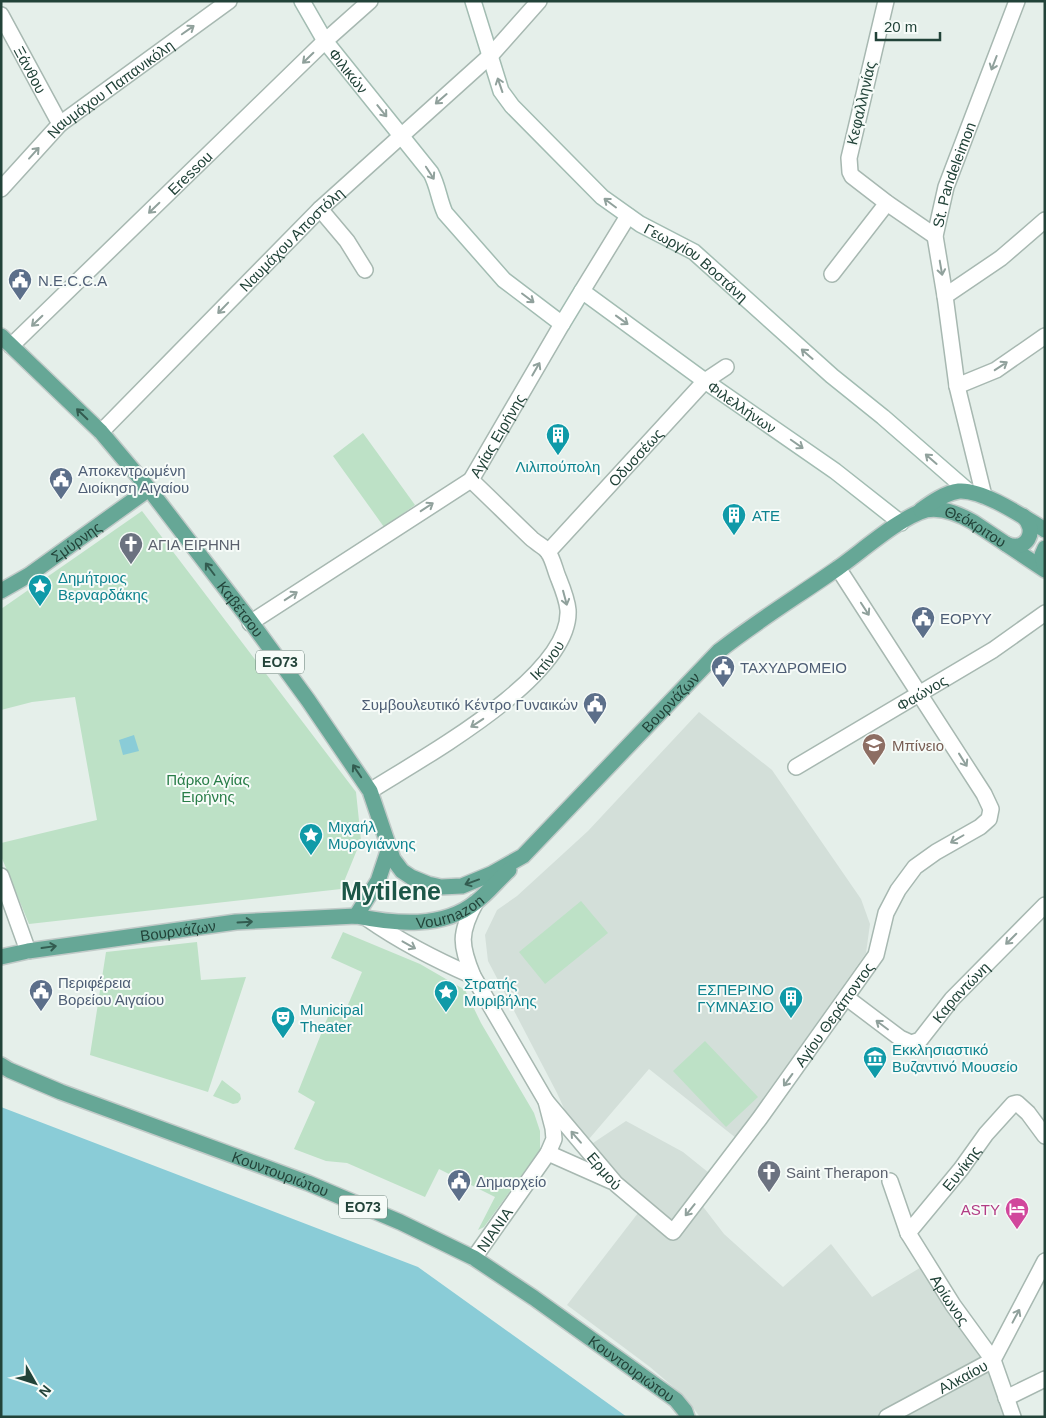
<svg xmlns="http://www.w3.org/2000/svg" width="1046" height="1418" font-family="Arial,sans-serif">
<rect width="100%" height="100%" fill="#e5efea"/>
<path fill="#d3dfd9" d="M699,712L772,770L861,899L870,924L866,953L736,1138L649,1069L589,1139L572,1126L557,1093L488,961L485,935L497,910L517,896L588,831Z
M626,1121L683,1152L719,1181L701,1204L724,1234L783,1287L831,1244L872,1297L923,1266L990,1368L1008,1417H700L685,1397L650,1367L567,1305L645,1204L590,1145Z"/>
<path fill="#bde1c6" d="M363,433L415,505L384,527L333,456Z
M142,511L356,792L361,840L341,889L29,924L1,856V843L97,820L75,697L32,702L1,710V609Z
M581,901L608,933L545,984L519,952Z
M343,932L420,964L465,990L481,1023L534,1113L540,1131V1150L484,1227L478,1230L495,1197L439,1169L425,1197L347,1163L326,1161L294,1149L315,1102L298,1092L331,1009L344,1014L362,972L331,958Z
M197,942L201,980L246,977L208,1092L90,1055L106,952Z
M705,1041L758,1097L726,1127L673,1071Z
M222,1080L240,1094L241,1099L238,1103L233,1104L213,1096Z"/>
<path fill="#8accd7" d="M134,735L139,751L123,755L119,740Z
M1,1107L418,1267L627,1417H1Z"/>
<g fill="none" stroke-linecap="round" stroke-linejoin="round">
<g stroke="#a7b8b1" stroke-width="18">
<g id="street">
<path d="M886,1L849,158L850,172L852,176L887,203L935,236"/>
<path id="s1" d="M1,15L60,124"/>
<path id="s2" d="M1,189L60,124L229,1"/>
<path d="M320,209L347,241L365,270"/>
<path d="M832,274L887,203"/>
<path d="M582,291L628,216"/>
<path d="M945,296L1001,258L1045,220"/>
<path id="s3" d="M11,346L325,41L370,1"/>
<path d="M957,386L996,370L1045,336"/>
<path id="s4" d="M101,432L320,209L491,55L539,1"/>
<path id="s5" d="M984,496L957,386L945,296L935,236L946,187L1017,1"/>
<path id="s6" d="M548,552L705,381L726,367"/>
<path id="s7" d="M250,623L471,480L562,324"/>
<path id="s8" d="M796,767L993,650L1045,613"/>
<path id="s9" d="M370,791C420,759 572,677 568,610C567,599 562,587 558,577C555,570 553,559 548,552C545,547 536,543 531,538C511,519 491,499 471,480"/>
<path d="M1,876L28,951"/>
<path d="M368,919C401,942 436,960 473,976"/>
<path id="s10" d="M847,998L900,1038L911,1043L920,1040L952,999L1045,905"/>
<path id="s11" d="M546,1101L616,1184L673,1232L760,1118L876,955L886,913L898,890L915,867L936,852L980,827L989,819L991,809L984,794L838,568"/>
<path d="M548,1153L611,1181"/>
<path id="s12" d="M890,1181L908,1233L953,1305L993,1360L1013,1417"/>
<path id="s13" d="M908,1233L961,1169L986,1134L1013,1104L1017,1103L1028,1113L1045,1136"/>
<path id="s14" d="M474,1258L548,1153L554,1139L553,1128L546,1101L473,976C460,945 459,933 476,902"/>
<path d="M1006,1398L1045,1379"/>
<path id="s15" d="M887,1417L993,1360L1045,1261"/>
</g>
</g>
<g stroke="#a2bcb2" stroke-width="18">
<g id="secondary">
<path id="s16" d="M302,1L325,41L431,173C438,186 439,200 445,213L504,280L562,324L582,291L705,381L835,471L901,523"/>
<path id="s17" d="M473,1L501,91L512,106L602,197L640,224L694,252L832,376L883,417L968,491"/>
</g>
</g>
<g stroke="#c1cac8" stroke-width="18">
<g id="primary">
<path id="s18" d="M1,336L101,432L149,489L245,614L308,700L370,791L393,859L402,871L411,877L428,884L441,887L462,886L491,874L523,856L719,651C757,621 798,596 838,568C861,552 900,517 926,510C942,507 959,514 973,522L1045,570"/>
<path d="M921,510C932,502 945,493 959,491C983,489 1025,518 1045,530"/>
<path d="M1006,544C1026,553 1039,531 1023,516"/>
<path d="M1045,548L1042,555L1045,568"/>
<path id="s19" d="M1,591L29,575L149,489"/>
<path d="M356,916L378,881L389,848"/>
<path id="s20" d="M1,957L28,951L236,922L356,916C395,924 443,929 476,902C488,893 498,880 509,870"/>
<path id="s21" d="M1,1065L9,1070L61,1092L308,1183L400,1222L474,1258L534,1298L676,1400L685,1411L687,1417"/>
</g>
</g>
<use href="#street" stroke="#fff" stroke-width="15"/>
<use href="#secondary" stroke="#fff" stroke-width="15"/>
<use href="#primary" stroke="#66a796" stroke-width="15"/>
</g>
<defs><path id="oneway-shaft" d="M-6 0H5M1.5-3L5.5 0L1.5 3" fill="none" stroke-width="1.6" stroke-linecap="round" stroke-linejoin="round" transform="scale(1.25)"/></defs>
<g stroke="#90a19c">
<use href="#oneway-shaft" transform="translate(188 30) rotate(-35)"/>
<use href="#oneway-shaft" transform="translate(308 58) rotate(136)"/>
<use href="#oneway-shaft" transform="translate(994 63) rotate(111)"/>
<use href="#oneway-shaft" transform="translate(500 85) rotate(-109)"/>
<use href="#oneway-shaft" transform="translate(441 99) rotate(139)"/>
<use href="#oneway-shaft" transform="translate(382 111) rotate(51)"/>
<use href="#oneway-shaft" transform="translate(34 153) rotate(-48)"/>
<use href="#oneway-shaft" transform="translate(430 173) rotate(57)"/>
<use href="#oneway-shaft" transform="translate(610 203) rotate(-143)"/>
<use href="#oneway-shaft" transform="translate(154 208) rotate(136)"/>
<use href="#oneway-shaft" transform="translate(941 268) rotate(80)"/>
<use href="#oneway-shaft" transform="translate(528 298) rotate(37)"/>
<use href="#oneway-shaft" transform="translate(223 308) rotate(134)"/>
<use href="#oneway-shaft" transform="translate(622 320) rotate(36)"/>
<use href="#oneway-shaft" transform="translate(37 321) rotate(136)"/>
<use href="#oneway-shaft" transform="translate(807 354) rotate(-139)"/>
<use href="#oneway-shaft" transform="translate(1001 366) rotate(-33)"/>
<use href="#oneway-shaft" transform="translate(536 369) rotate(-60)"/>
<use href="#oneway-shaft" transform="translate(797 444) rotate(35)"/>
<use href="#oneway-shaft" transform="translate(931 459) rotate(-139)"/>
<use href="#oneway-shaft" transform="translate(427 507) rotate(-33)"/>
<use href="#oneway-shaft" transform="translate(291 596) rotate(-33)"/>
<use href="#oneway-shaft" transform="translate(565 598) rotate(75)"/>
<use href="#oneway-shaft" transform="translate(865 609) rotate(57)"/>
<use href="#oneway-shaft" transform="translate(477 723) rotate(147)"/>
<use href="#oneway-shaft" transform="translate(963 760) rotate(58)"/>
<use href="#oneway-shaft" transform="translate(957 839) rotate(150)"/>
<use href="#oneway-shaft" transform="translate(1011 939) rotate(135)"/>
<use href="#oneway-shaft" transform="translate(409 945) rotate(29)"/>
<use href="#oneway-shaft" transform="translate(882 1025) rotate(-143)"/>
<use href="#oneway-shaft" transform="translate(788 1080) rotate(126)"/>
<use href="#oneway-shaft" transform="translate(576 1137) rotate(-131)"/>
<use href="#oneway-shaft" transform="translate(690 1210) rotate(129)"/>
<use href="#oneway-shaft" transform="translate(1016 1316) rotate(-62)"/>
</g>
<g stroke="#335c50">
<use href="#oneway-shaft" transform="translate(82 414) rotate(-136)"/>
<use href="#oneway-shaft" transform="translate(210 569) rotate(-127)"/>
<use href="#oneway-shaft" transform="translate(357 771) rotate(-124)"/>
<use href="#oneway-shaft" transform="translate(472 882) rotate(160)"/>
<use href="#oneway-shaft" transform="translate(245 922) rotate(-3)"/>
<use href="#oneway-shaft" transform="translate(49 947) rotate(-8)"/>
</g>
<defs>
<g id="civic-pin" transform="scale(1.25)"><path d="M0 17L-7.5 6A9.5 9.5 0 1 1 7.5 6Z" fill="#5c6f8a" stroke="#f6fbf8"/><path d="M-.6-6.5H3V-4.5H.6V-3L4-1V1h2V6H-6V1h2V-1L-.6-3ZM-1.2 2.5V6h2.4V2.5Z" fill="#fff"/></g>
<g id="building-pin" transform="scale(1.25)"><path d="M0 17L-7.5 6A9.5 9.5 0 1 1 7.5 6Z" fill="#0f9aa8" stroke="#f6fbf8"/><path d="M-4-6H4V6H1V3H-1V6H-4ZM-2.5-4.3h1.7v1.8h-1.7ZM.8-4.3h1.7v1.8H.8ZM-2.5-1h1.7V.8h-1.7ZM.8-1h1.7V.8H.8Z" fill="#fff"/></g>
<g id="church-pin" transform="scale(1.25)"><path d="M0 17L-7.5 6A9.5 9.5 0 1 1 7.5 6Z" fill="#6b7280" stroke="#f6fbf8"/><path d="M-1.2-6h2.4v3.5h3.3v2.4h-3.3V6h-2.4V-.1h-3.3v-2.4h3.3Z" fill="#fff"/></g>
<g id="sight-pin" transform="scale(1.25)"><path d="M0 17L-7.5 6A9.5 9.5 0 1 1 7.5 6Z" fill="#0f9aa8" stroke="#f6fbf8"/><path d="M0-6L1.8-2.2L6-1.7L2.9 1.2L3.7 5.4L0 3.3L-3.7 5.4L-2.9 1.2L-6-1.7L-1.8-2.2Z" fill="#fff"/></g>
<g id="school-pin" transform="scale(1.25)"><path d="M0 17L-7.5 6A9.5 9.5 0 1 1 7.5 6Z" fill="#8d6e63" stroke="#f6fbf8"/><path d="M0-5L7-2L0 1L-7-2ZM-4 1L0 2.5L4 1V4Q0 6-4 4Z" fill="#fff"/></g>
<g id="theatre-pin" transform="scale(1.25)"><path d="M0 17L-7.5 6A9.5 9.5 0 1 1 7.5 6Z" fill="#0f9aa8" stroke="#f6fbf8"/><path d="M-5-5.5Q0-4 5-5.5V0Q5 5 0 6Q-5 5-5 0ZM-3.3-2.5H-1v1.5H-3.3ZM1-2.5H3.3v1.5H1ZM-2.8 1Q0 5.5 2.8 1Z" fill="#fff"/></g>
<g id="museum-pin" transform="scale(1.25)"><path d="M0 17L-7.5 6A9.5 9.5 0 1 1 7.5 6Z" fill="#0f9aa8" stroke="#f6fbf8"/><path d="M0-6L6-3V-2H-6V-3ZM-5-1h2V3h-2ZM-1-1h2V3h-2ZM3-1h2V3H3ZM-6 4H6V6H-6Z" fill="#fff"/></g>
<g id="hotel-pin" transform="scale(1.25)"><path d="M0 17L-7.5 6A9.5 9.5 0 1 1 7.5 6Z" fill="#d1479c" stroke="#f6fbf8"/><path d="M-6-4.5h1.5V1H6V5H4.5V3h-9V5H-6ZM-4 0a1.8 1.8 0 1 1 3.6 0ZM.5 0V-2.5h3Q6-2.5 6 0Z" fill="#fff"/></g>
</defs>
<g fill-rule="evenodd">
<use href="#civic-pin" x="20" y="280"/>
<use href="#building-pin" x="558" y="435"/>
<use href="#civic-pin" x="61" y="479"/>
<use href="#building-pin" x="734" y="515"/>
<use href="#church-pin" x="131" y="544"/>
<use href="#sight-pin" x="40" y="586"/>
<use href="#civic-pin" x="923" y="618"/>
<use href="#civic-pin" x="723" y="667"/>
<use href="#civic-pin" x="595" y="704"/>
<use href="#school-pin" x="874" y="745"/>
<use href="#sight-pin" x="311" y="835"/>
<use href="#civic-pin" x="41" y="991"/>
<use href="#sight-pin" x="446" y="992"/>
<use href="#building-pin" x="791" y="998"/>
<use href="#theatre-pin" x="283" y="1018"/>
<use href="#museum-pin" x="875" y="1058"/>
<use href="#church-pin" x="769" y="1172"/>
<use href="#civic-pin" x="459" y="1181"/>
<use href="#hotel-pin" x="1017" y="1209"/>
</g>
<g text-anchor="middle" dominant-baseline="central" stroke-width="4" stroke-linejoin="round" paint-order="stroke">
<g fill="#f6fbf8" stroke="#627a72" stroke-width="1">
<rect x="256" y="650.5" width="48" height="23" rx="4"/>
<rect x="339" y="1195.5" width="48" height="23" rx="4"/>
</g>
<g font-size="14" font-weight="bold" fill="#224339">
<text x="280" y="662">ΕΟ73</text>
<text x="363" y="1207">ΕΟ73</text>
</g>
<g font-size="15" fill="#224339" stroke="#f6fbf8">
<text stroke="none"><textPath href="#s1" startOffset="62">Ξάνθου</textPath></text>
<text stroke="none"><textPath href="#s16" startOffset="84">Φιλικών</textPath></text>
<text stroke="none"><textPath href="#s2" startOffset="149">Ναυμάχου Παπανικόλη</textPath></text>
<text transform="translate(861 103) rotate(-77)">Κεφαλληνίας</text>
<text stroke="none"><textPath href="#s3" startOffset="249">Eressou</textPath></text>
<text stroke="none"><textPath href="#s5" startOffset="329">St. Pandeleimon</textPath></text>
<text stroke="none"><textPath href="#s4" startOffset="271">Ναυμάχου Αποστόλη</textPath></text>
<text stroke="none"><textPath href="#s17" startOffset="356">Γεωργίου Βοστάνη</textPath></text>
<text stroke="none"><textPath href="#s16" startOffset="656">Φιλελλήνων</textPath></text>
<text stroke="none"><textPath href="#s7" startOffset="315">Αγίας Ειρήνης</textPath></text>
<text stroke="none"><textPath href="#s6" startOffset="129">Οδυσσέως</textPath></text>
<text stroke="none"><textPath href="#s18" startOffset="1394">Θεόκριτου</textPath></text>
<text stroke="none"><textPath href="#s19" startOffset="90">Σμύρνης</textPath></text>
<text stroke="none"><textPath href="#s18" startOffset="364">Καβέτσου</textPath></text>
<text stroke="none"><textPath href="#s9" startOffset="221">Ικτίνου</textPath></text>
<text stroke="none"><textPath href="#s8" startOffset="146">Φαώνος</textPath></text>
<text stroke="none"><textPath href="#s18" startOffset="1019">Βουρνάζων</textPath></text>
<text stroke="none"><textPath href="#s20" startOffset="454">Vournazon</textPath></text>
<text stroke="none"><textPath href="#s20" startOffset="179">Βουρνάζων</textPath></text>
<text stroke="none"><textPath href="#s10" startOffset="151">Καραντώνη</textPath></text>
<text stroke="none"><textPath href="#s11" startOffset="454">Αγίου Θεράποντος</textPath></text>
<text stroke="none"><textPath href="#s13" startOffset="84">Ευνίκης</textPath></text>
<text stroke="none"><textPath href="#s11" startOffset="91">Ερμού</textPath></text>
<text stroke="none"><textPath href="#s21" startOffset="300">Κουντουριώτου</textPath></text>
<text stroke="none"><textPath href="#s14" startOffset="35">NIANIA</textPath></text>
<text stroke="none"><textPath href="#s12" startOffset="134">Αρίωνος</textPath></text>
<text stroke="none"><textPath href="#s21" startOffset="704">Κουντουριώτου</textPath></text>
<text stroke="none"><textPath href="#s15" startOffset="86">Αλκαίου</textPath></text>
</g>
<g font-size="15" fill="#4e5e75" stroke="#f6fbf8" text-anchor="start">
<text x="38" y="280">N.E.C.C.A</text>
<text x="78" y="470">Αποκεντρωμένη<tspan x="78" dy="17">Διοίκηση Αιγαίου</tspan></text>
<text x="940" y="618">EOPYY</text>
<text x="740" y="667">ΤΑΧΥΔΡΟΜΕΙΟ</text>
<text x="578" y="704" text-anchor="end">Συμβουλευτικό Κέντρο Γυναικών</text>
<text x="58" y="982">Περιφέρεια<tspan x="58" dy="17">Βορείου Αιγαίου</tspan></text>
<text x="476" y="1181">Δημαρχείο</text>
</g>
<g font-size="15" fill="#0d838f" stroke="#f6fbf8" text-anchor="start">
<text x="558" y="466" text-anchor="middle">Λιλιπούπολη</text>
<text x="752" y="515">ΑΤΕ</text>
<text x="58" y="577">Δημήτριος<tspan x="58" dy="17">Βερναρδάκης</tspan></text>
<text x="328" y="826">Μιχαήλ<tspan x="328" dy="17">Μυρογιάννης</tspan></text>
<text x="464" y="983">Στρατής<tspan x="464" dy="17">Μυριβήλης</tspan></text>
<text x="774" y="989" text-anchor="end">ΕΣΠΕΡΙΝΟ<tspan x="774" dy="17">ΓΥΜΝΑΣΙΟ</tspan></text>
<text x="300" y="1009">Municipal<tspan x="300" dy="17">Theater</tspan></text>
<text x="892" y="1049">Εκκλησιαστικό<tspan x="892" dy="17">Βυζαντινό Μουσείο</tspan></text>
</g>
<g font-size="15" fill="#5b616d" stroke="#f6fbf8" text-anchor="start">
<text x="148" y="544">ΑΓIA ΕΙΡΗΝΗ</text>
<text x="786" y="1172">Saint Therapon</text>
</g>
<g font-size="15" fill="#785e54" stroke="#f6fbf8" text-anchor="start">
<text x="892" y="745">Μπίνειο</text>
</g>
<g font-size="15" fill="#297d48" stroke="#f6fbf8">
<text x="208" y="779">Πάρκο Αγίας<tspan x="208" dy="17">Ειρήνης</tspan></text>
</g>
<g font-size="15" fill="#b23c85" stroke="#f6fbf8" text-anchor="end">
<text x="1000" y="1209">ASTY</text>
</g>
<g font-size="25" font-weight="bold" fill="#1c5748" stroke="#f6fbf8">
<text x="391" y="891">Mytilene</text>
</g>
</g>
<rect width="1046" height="1418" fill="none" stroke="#224339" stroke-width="5"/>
<g transform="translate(35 1383) rotate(129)" stroke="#f6fbf8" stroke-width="4" paint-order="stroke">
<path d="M0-4L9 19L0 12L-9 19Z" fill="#224339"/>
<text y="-8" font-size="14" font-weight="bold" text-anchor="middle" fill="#224339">N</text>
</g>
<path d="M876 32v8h64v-8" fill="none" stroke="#224339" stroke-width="2.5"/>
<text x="884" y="32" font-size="15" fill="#224339" stroke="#f6fbf8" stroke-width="4" paint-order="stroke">20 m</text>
</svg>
